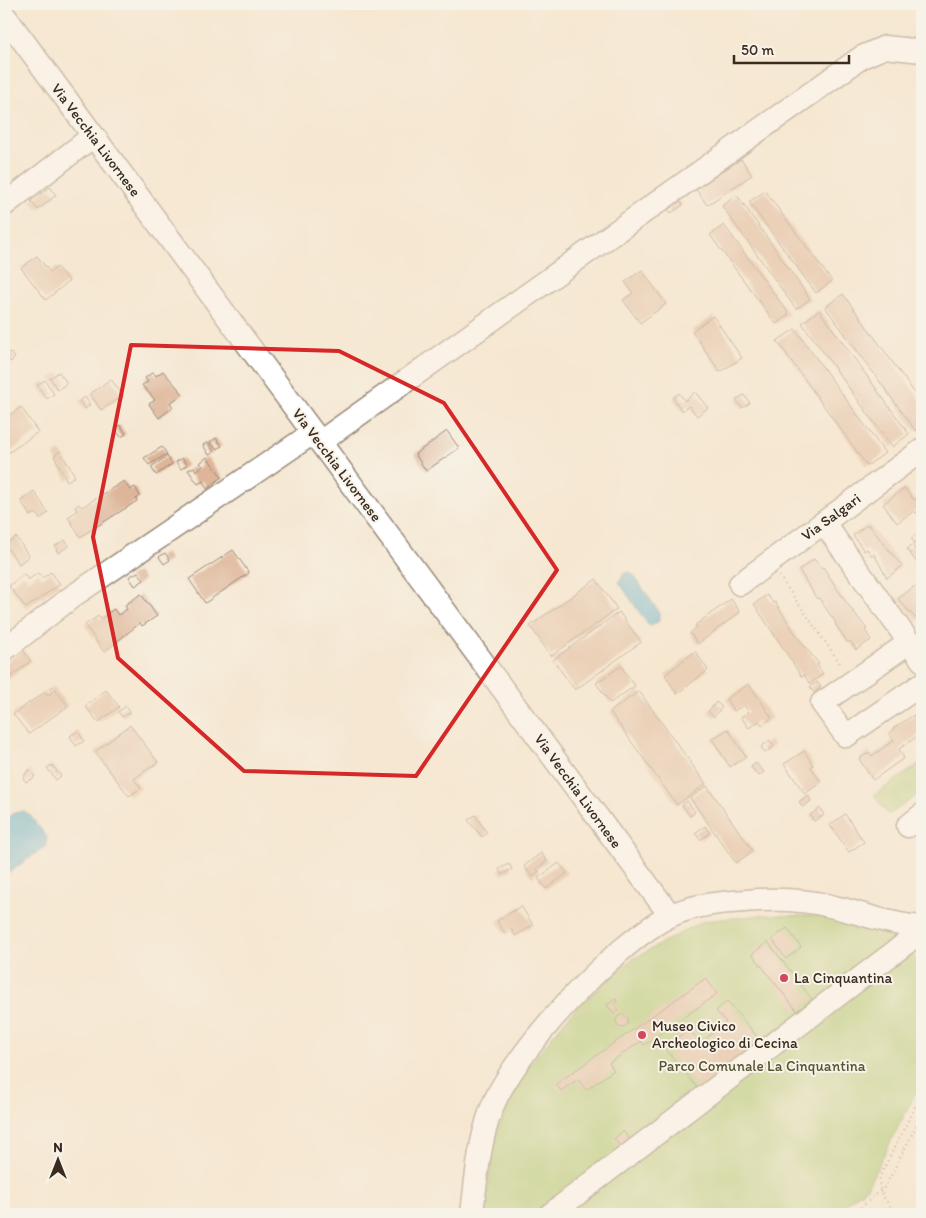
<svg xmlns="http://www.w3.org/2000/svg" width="926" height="1218" font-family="Itim,sans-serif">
<rect width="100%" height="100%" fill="#f7f3e8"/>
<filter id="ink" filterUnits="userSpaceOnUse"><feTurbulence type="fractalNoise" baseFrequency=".02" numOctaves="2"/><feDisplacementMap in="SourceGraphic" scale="10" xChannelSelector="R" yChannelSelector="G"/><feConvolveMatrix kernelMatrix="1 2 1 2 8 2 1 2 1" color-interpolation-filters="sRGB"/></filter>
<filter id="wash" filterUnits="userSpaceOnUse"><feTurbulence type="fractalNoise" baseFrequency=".0096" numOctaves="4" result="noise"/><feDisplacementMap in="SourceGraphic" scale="20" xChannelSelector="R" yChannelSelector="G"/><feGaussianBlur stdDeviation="1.12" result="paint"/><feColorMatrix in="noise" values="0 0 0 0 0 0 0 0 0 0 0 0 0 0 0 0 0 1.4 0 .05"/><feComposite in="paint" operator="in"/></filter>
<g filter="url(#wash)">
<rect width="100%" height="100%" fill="#f5e7d1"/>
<path fill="#abc970" stroke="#737a47" d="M922,762V792L888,815L874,795Z
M763,915L818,916L897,934L922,968V1081L867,1187L832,1214H484L496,1132L525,1070L574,1010L631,960L703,921Z"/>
<path fill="#4ea8cc" stroke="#446975" d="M629,572L633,574L659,612V621L651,626L648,625L619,582L623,574Z
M24,811L29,814L47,837L46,846L4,876V820L14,813Z"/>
<g id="blocks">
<path fill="#deb599" d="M741,159L752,175L707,205L696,189Z
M50,187L56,195L38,210L31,201Z
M765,191L832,281L816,293L749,202Z
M737,195L810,299L796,309L722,206Z
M677,196L683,205L671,213L665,204Z
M724,225L789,314L776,324L710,235Z
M37,256L50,272L57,267L69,281L46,300L21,268Z
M642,270L666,304L640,323L623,300L633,293L625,282Z
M843,294L922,403V426L916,431L825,307Z
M819,310L909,434L892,447L802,323Z
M713,316L742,358L720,372L692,331Z
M795,329L885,453L867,466L777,341Z
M9,352L15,357L11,362L5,357Z
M163,371L183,394L170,403L173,407L159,418L149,404L155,400L142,385L148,382L145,378L153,372L156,376Z
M59,372L67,383L58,390L50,378Z
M111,379L123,396L101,410L90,394Z
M45,380L54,394L47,399L37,385Z
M695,392L708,408L697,416L689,406L682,411L673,398L679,393L685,401Z
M744,395L750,403L742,408L736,400Z
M85,397L90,405L85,409L79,401Z
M21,407L38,432L4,456V419Z
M120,425L126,434L121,437L115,429Z
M447,431L459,448L426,471L415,454Z
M216,438L222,446L216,449L210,442Z
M208,442L214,452L209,455L203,445Z
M162,447L167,454L149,465L144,458Z
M60,451L75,476L67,481L54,456Z
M167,456L172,464L156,475L151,467Z
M207,457L222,477L207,489L203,481L198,484L188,470L194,467L196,471L203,466L200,463Z
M182,458L187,465L181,469L176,462Z
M124,481L130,490L135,487L140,496L136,499L137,501L80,537L68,517L77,511L75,507L79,504L82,507Z
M905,488L914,500L917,498L922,509L916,513L914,511L897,523L883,504Z
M34,491L48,513L40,519L36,513L30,516L21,501Z
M868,524L902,566L887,578L874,554L872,556L867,549L864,551L853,535Z
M922,530V553L911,538Z
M16,537L29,556L19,564L5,545Z
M65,540L69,546L58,553L55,546Z
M912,545L922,558V570L907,549Z
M233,550L249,573L205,603L189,579Z
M165,553L170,560L164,564L159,557Z
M814,559L821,568L823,567L846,602L867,629L865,630L871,640L856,650L850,641L848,643L835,624L836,623L819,598L817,599L799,570Z
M51,572L60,584L26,608L9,586L24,574L28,580L38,573L42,578Z
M138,572L144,580L135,586L129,577Z
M596,579L617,609L551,656L530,626Z
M920,582L922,585V616L917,620L898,599Z
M141,594L157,616L142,626L140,623L104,652L85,625L98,616L100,619L114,609L118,615L127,609L125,605Z
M767,595L773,603L775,602L798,638L819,664L817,665L823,674L810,684L804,675L802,677L754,604Z
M731,599L740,612L698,644L690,633L697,627L695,625Z
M619,612L641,642L575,690L553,660Z
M23,650L31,661L4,682V664Z
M695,651L708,670L677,694L665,675Z
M621,666L635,686L610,703L596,683Z
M817,682L821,687L814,693L810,687Z
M749,684L772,718L762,725L759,721L749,728L741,717L749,712L744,705L734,711L726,699Z
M53,686L68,706L29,734L13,714L45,692L47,696L52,692L50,688Z
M106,690L119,707L98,722L85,706Z
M639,691L706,784L677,805L610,712Z
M716,702L722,707L714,717L708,712Z
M126,706L130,712L123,717L118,712Z
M922,710V733L899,749L904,758L873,780L859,759L869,752L872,756L894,740L889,734L895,727Z
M130,725L158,762L134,779L141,788L129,796L95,752Z
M728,729L746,757L730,767L712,739Z
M78,731L84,741L76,746L70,736Z
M770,740L774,746L765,753L761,747Z
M804,751L813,765L811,767L821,782L805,794L784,764Z
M756,763L764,772L759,776L751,767Z
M52,765L61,776L56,780L47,768Z
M29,769L35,777L26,782L23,778Z
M707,786L753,851L736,863L690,798Z
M808,795L811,801L803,807L799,802Z
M687,801L695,812L690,816L682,805Z
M820,808L824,815L814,821L810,815Z
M845,814L864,842L849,852L830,825Z
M475,815L487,833L482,837L468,820Z
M705,826L710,833L700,840L695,833Z
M541,853L547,861L537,869L539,871L532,877L524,866Z
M559,863L567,873L546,889L538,878Z
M509,864L512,869L502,875L499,869Z
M521,906L533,925L515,936L511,929L505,934L497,921Z
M787,928L801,947L786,959L772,939Z
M768,942L812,999L797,1011L752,954Z
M706,978L717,994L644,1045L641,1041L609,1063L614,1070L586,1090L578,1079L561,1091L556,1084Z
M616,999L617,1002L614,1004L619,1010L614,1014L607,1005Z
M727,1001L759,1039L699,1090L665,1048L688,1029L701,1043L726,1022L716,1011Z
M616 1021a6 6 0 1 1 12 0a6 6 0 1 1-12 0Z
M623,1131L630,1140L621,1148L614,1139Z"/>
</g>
</g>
<g filter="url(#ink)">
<use href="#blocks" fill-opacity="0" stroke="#988878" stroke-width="1"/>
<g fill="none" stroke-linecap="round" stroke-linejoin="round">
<g stroke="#988878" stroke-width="25">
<path id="minor" d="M4,15L670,915
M4,205L93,136
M320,442L862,57L885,47L922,51
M824,523L922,660
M740,584L922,450
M910,642L822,703L846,736L922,684
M4,650L73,596L313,433
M908,826L922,815
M472,1214C476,1180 479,1143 491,1110C512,1053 615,943 670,916C695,903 731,902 759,900C783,899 807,900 830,906C861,913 891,925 922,927
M551,1214L922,931"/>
</g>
<path stroke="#988878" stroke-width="2.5" stroke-dasharray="1 4" stroke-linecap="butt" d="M779,576L842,666
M853,1214L885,1187L922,1115
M897,1214C887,1202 877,1192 880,1176L922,1093"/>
<use href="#minor" stroke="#fff" stroke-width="22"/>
</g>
</g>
<path d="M0 0H926V1218H0ZM131,345L339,351L444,403L557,570L416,776L244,771L118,658L93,537Z" fill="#f5e7d1" fill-opacity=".55" fill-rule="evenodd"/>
<path fill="none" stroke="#d62828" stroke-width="4" stroke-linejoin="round" d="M131,345L339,351L444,403L557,570L416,776L244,771L118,658L93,537Z"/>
<g fill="#d1495b" stroke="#f7f3e8" stroke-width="2">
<circle cx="784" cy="978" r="5"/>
<circle cx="642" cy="1035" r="5"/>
</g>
<g text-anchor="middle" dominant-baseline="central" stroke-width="4" stroke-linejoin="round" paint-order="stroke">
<g font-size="15" fill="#3b2a1e" stroke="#f7f3e8">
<text transform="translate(96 140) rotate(53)">Via Vecchia Livornese</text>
<text transform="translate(337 465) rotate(53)">Via Vecchia Livornese</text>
<text transform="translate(831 517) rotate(-36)">Via Salgari</text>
<text transform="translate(578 791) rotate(54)">Via Vecchia Livornese</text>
</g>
<g font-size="15" fill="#3b2a1e" stroke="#f7f3e8" text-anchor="start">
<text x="794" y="978">La Cinquantina</text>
<text x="652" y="1026">Museo Civico<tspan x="652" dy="17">Archeologico di Cecina</tspan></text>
</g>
<g font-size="15" fill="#575232" stroke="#f7f3e8">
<text x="762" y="1066">Parco Comunale La Cinquantina</text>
</g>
</g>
<rect width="926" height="1218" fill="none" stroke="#f7f3e8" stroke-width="20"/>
<g transform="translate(58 1160)" stroke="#f7f3e8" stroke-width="4" paint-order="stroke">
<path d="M0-4L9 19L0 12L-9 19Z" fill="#3b2a1e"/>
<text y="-8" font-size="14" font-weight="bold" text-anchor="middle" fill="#3b2a1e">N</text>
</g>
<path d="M734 55v8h115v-8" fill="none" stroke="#3b2a1e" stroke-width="2.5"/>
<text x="741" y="55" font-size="15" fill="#3b2a1e" stroke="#f7f3e8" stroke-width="4" paint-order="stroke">50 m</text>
</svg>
